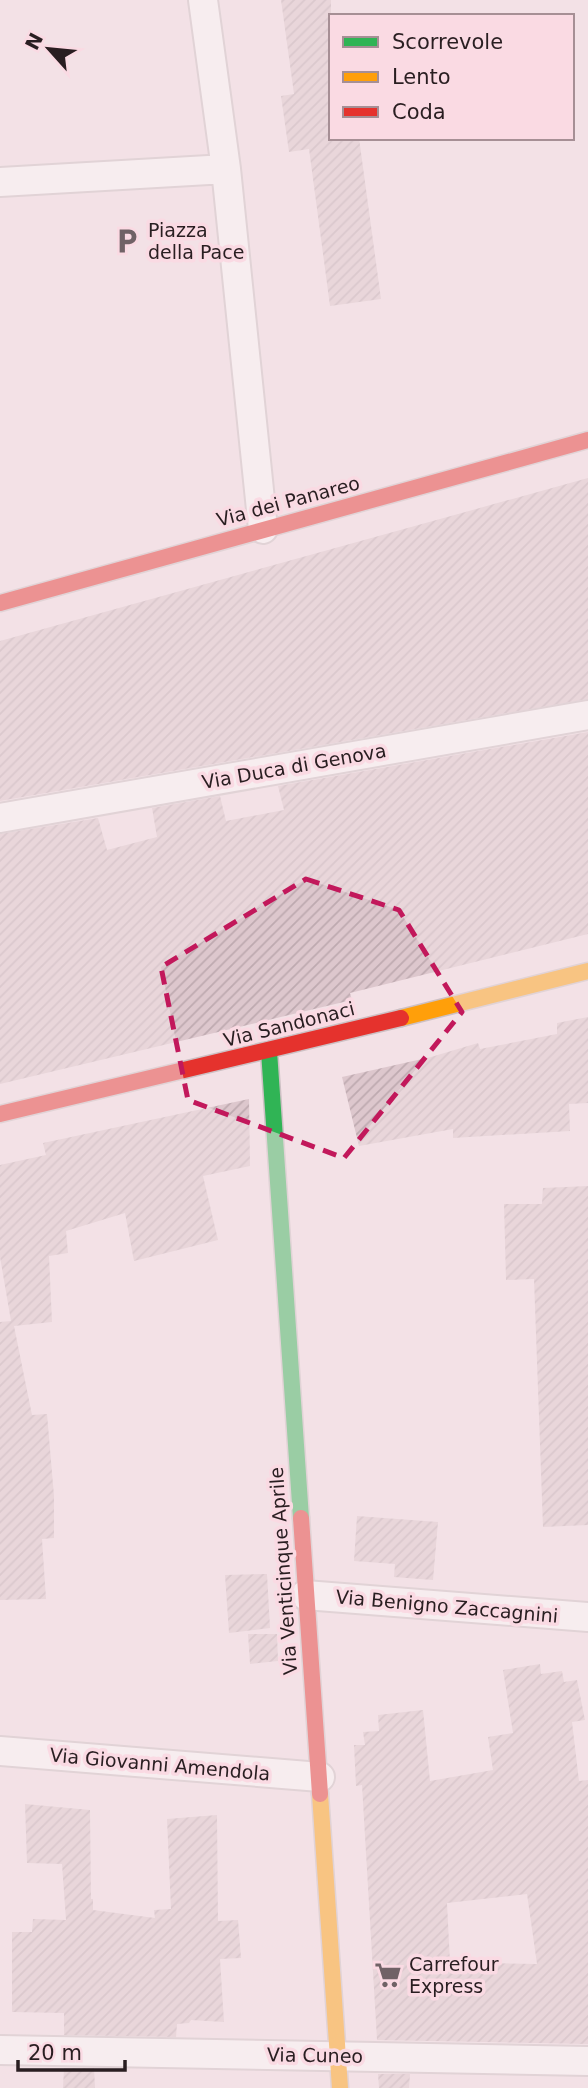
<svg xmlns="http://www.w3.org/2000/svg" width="588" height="2088" font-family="'DejaVu Sans',sans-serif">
<defs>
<pattern id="building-hatch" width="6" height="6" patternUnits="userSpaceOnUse" patternTransform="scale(1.75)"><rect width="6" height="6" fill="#ddc7cd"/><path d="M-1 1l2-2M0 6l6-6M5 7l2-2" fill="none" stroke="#beaab0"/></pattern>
</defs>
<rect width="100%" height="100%" fill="#f3e1e6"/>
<path fill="url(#building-hatch)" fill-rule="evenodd" d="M281,0H331V138H359L381,299L330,306L309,149L289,152L281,96L294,94Z
M588,478V699L0,801V641Z
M588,732V934L350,993L352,1000L0,1084V834L98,818L107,850L157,837L152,808L220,796L226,821L284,810L278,786Z
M588,1017V1103L569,1104L570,1131L453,1138V1129L359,1146L342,1077L431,1057L478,1043L480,1049L557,1034V1023Z
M249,1099L250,1166L203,1176L218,1240L134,1261L125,1213L66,1231L68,1253L49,1256L52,1322L14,1326L32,1415L47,1414L54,1496V1538L42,1539L46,1599L0,1600V1322L11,1321L0,1257V1165L46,1155L43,1143Z
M588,1186V1525L543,1527L534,1279L506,1280L504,1204H542L543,1188Z
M357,1516L438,1522L433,1580L394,1577L395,1564L354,1561Z
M267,1574L270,1628L229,1633L225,1575Z
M248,1634H277L278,1661L250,1664Z
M540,1664L541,1674L562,1671L564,1682L577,1680L585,1720L572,1722L579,1781L588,1780V2044L377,2040L362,1785L356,1786L354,1745H365L363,1732L379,1731L378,1715L423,1710L430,1781L493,1770L488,1737L513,1733L503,1670ZM527,1894L537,1964L482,1963L481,1962L450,1963L447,1903Z
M25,1804L90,1810L91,1899H93V1910L155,1918L154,1910L171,1909L167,1819L217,1815L218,1921L238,1920L241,1958L220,1959L224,2022L191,2020L189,2023L177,2024L176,2037L64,2035V2013L12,2012V1932H32L33,1919L66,1920L62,1864L27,1863Z
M64,2068H94L95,2088H63Z
M378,2074H410L409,2088H379Z"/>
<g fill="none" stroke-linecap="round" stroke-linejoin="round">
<g stroke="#cdc0c4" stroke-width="32">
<path id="street" d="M203,0L226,169
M0,182L226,169L263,529
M0,818L588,715
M305,1595L588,1617
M0,1751L320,1777
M0,2050L588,2061"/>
</g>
<g stroke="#cdc0c4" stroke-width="19">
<path id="fast" d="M269,1051L301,1518"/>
</g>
<g stroke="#cdc0c4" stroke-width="19">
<path id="slow" d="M401,1018L588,971
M320,1794L340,2088"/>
</g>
<g stroke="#cdc0c4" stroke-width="19">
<path id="jam" d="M0,603L588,440
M0,1114L401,1018
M301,1518L320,1794"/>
</g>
<use href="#street" stroke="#fdfafb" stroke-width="28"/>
<use href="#fast" stroke="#30b455" stroke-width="16"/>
<use href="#slow" stroke="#ff9f0a" stroke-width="16"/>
<use href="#jam" stroke="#e5322d" stroke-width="16"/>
</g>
<path d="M0 0H588V2088H0ZM306,879L399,910L462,1012L344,1158L188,1100L161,967Z" fill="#f3e1e6" fill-opacity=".55" fill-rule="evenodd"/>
<path fill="none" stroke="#c2185b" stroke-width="5" stroke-dasharray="14 9" stroke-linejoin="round" d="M306,879L399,910L462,1012L344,1158L188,1100L161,967Z"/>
<defs>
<g id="parking-bare" transform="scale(2.1)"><path d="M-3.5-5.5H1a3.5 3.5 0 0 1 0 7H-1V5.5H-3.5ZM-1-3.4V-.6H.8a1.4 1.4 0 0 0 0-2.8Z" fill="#706266" stroke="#fadae3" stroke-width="2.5" paint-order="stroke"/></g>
<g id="supermarket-bare" transform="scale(2.1)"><path d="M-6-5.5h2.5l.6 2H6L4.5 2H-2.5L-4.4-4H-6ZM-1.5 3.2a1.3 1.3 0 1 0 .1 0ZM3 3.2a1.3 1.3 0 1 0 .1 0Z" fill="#706266" stroke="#fadae3" stroke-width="2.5" paint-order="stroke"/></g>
</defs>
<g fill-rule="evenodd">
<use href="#parking-bare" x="127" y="241"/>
<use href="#supermarket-bare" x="388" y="1975"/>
</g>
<g text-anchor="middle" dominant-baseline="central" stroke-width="7" stroke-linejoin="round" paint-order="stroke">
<g font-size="19" fill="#291e21" stroke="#fadae3" text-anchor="start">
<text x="148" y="230">Piazza<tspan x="148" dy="22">della Pace</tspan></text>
<text x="409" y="1964">Carrefour<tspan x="409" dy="22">Express</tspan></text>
</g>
<g font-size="19" fill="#291e21" stroke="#fadae3">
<text transform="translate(288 501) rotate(-15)">Via dei Panareo</text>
<text transform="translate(294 766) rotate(-10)">Via Duca di Genova</text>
<text transform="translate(289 1024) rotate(-14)">Via Sandonaci</text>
<text transform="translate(283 1571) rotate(-94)">Via Venticinque Aprile</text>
<text transform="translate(447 1606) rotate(5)">Via Benigno Zaccagnini</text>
<text transform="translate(160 1764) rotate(5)">Via Giovanni Amendola</text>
<text transform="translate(315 2055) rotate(1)">Via Cuneo</text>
</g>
</g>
<rect x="329" y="14" width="245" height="126" fill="#fadae3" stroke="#a68f95" stroke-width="2"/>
<rect x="343" y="37" width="35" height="10" fill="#30b455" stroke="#a68f95" stroke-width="2"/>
<text x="392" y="49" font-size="21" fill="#291e21">Scorrevole</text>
<rect x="343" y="72" width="35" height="10" fill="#ff9f0a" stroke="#a68f95" stroke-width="2"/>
<text x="392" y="84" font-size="21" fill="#291e21">Lento</text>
<rect x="343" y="107" width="35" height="10" fill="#e5322d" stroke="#a68f95" stroke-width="2"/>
<text x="392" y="119" font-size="21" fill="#291e21">Coda</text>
<g transform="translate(49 49) rotate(297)" stroke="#fadae3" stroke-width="5" paint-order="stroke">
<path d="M0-5L12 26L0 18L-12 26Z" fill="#291e21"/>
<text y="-10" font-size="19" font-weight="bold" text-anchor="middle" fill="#291e21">N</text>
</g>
<path d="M18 2060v10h107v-10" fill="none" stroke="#291e21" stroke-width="3.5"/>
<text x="28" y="2060" font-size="21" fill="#291e21" stroke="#fadae3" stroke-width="5" paint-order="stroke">20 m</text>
</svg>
